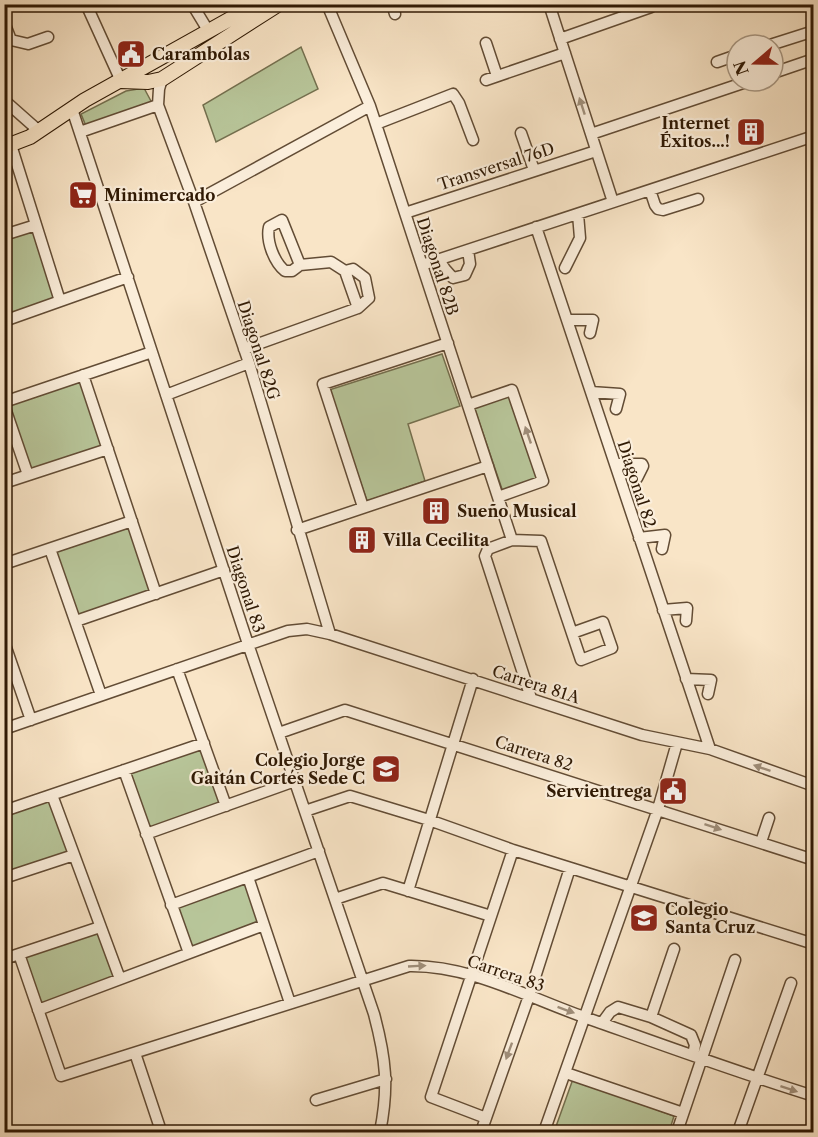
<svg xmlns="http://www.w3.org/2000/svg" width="818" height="1137" font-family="'Libre Caslon Text',serif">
<rect width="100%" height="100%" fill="#f9e5c7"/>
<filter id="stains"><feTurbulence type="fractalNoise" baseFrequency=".00333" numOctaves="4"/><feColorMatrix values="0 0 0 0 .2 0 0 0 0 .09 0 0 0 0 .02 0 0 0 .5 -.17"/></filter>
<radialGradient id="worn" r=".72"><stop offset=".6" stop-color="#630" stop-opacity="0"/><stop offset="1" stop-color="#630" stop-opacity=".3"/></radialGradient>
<path fill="#b8c69a" stroke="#74704f" stroke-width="1.5" d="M301,47L318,89L216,142L203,105Z
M144,88L152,103L86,126L81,114L126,91Z
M36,225L60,301L5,321L4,235Z
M442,354L460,406L408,424L425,481L367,501L329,390Z
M83,375L108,449L28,475L5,405Z
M509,396L537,479L503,492L474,407Z
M132,521L156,594L76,621L50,549Z
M204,743L226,806L146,834L124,770Z
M52,795L74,855L5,878L4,811Z
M248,877L264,925L189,953L171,905Z
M100,927L120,979L38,1010L19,954Z
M573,1079L674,1116L669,1132H554Z"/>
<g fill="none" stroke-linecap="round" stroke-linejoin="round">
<g stroke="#624c35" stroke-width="13">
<path id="minor" d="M86,4L121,81
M192,4L209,32
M327,4L370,106L512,540
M392,4L395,14
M549,4L613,202
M4,22L11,40
M560,39L651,7
M4,42L11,40L28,44L48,37
M486,43L497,76
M770,45L814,31
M717,62L737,55
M773,73L814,59
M162,79L159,89L158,105L194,202L249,363L330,634
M486,80L565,53
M4,100L39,131
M72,109L248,644L374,1014C386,1059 389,1087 380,1132
M376,124L453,94L459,103L473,140
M80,132L158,105
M521,133L534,170
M591,134L749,81
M11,145L60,301
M650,190L655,205L658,209L663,210L698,199
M194,202L370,106
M405,213L596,151
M536,227L710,749
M4,235L36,225
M439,260L445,269L453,278L465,275L470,264L468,250
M300,265L292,271H285C274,262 266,241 269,227L282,220L300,265L331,262L345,271L358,308
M422,265L814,136
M565,268L580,238L578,214
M568,320H593L590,333
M4,321L128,277
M244,349L358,308L369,298L365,278L353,269L345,271
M83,375L156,594
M591,392L620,394L616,409
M166,395L249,363
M4,402L152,352
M4,405L28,475
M468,405L512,390L543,481L498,497
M615,464H642L643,466L637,478
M4,483L108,449
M363,507L323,384L448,343
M297,530L488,466
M639,538L665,535L662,549
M50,549L101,695
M4,564L132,521
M663,610L687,608L686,621
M76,621L224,570
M4,642L31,720
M177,669L226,806
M686,679L711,680L708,694
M531,698L485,556L488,549L512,540L541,541L581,660L612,648L603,622L572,633
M4,729L288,631L307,629L330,634L642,735L710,749L814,786
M279,733L345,710L814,860
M124,770L189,953
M52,795L120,979
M4,811L204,743
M305,811L350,796L429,820L513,850L814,944
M146,834L295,781
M761,842L769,818
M248,877L290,1003
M4,878L74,855
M408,891L473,679
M335,899L383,883L491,916
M171,905L319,851
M19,954L61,1076L409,966C470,965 527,997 584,1017C660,1044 736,1072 814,1096
M4,959L100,927
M38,1010L264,925
M651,1017L674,949
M602,1023L610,1012L618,1007L651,1017L691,1035L695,1045L693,1055
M135,1053L161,1131
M566,1073L683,1113
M316,1100L386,1079
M486,1118L431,1097L513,850
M4,1132H6
M481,1132L529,996L570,868
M544,1132L658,809L677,743
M677,1132L735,960
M738,1132L791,983"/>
</g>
<g stroke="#2f1904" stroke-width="16">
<path id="major" d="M121,81L148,82L162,79L279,4
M4,147L30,137L85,100L257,4"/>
</g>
<use href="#minor" stroke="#fbeedb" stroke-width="10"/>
<use href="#major" stroke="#f9e5c7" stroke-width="14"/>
</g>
<defs><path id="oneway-solid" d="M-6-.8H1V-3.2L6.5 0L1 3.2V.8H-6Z" transform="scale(1.5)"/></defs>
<g fill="#9f8e7a">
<use href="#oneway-solid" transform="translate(582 106) rotate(-108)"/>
<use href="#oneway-solid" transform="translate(528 435) rotate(-109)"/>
<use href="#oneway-solid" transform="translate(762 768) rotate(-161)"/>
<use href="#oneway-solid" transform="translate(713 827) rotate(18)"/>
<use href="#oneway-solid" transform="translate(417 966) rotate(-3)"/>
<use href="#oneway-solid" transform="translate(566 1010) rotate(20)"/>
<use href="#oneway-solid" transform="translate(509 1051) rotate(110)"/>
<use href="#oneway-solid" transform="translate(789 1089) rotate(18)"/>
</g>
<defs>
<g id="civic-square" transform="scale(1.5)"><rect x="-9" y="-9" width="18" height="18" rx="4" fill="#8f2418" stroke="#fbeedb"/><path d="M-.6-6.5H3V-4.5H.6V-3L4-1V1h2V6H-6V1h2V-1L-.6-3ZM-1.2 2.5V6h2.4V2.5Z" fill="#fff"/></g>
<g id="building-square" transform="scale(1.5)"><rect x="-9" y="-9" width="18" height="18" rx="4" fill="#8f2418" stroke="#fbeedb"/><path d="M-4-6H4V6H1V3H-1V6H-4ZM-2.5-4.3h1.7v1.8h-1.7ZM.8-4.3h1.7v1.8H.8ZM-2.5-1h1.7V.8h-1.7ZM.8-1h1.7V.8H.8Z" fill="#fff"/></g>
<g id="supermarket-square" transform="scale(1.5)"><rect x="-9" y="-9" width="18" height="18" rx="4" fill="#8f2418" stroke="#fbeedb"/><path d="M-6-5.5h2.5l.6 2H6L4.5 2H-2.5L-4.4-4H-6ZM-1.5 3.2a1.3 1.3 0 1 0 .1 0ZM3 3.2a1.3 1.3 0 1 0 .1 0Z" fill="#fff"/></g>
<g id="school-square" transform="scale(1.5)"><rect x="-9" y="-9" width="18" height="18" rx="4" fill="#8f2418" stroke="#fbeedb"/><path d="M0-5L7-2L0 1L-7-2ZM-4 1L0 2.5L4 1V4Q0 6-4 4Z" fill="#fff"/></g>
</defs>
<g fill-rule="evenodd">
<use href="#civic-square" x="131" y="54"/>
<use href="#building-square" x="751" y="132"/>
<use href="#supermarket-square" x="83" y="195"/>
<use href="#building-square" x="436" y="511"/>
<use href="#building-square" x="362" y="540"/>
<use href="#school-square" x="386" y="769"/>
<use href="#civic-square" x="673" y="791"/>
<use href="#school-square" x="644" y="918"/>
</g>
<g text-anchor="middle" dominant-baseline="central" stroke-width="4.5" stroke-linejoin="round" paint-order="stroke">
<g font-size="16" font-weight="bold" fill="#2f1904" stroke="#fbeedb" text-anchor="start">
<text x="152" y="54">Carambolas</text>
<text x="730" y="123" text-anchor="end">Internet<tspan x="730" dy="18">Éxitos...!</tspan></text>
<text x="104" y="195">Minimercado</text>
<text x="457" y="511">Sueño Musical</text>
<text x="383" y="540">Villa Cecilita</text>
<text x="365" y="760" text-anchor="end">Colegio Jorge<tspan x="365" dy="18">Gaitán Cortés Sede C</tspan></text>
<text x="652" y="791" text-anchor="end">Servientrega</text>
<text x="665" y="909">Colegio<tspan x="665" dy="18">Santa Cruz</tspan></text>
</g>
<g font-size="16" fill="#2f1904" stroke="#fbeedb">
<text transform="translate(496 166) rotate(-18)">Transversal 76D</text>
<text transform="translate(438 266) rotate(72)">Diagonal 82B</text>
<text transform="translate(259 350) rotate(72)">Diagonal 82G</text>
<text transform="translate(637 484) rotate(72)">Diagonal 82</text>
<text transform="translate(246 589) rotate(72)">Diagonal 83</text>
<text transform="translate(536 684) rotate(18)">Carrera 81A</text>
<text transform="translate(534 753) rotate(18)">Carrera 82</text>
<text transform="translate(506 973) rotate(19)">Carrera 83</text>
</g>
</g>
<rect width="818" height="1137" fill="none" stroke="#f9e5c7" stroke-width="24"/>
<rect x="6" y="6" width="806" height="1125" fill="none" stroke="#2f1904" stroke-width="3"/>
<rect x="12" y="12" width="794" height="1113" fill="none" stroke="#2f1904" stroke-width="1.5"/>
<g transform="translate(755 63) rotate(250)"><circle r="28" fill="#fbeedb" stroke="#a99985" stroke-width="1.5"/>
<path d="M0-4.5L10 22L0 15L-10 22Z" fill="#8f2418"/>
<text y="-9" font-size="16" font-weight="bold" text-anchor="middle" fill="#2f1904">N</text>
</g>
<rect width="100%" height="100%" filter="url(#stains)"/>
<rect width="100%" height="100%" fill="url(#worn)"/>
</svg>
